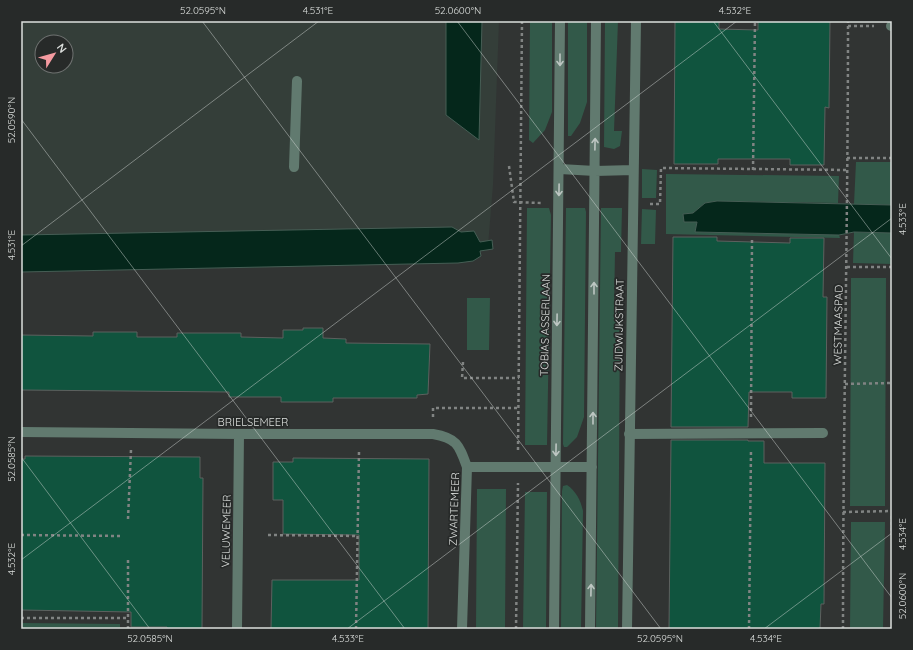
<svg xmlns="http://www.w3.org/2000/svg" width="913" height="650" font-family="Quicksand,sans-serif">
<rect width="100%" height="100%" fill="#313433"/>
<path fill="#343e39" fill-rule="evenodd" d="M21,21H499L493,185L488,246L21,256ZM42,42H66V66H42Z"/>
<path fill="#325949" d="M530,21H552V112L545,130L533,143L529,140Z
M568,21H587V102L580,123L571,136H568Z
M605,21H618L614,131H622L620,146L614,149L604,147Z
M856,162H892V205L854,204Z
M642,169L657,170L656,198H642Z
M666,174L839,176L838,203L717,201L705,203L693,213L683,215L697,221L696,232L839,235L840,238L666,234Z
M527,208H549L551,215L547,445H525Z
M566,208H585L586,212L584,417L577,437L567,447H564L563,444Z
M601,208H622L621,252H615L614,309H620L618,629H596Z
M642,209L656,210L655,244H641Z
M854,232L892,233V264L853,263Z
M851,278H886L885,506H850Z
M467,298H490L489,350H467Z
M567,485C576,491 581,501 583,511L581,629H561L562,491L563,486Z
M477,489H506L505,629H476Z
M525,492H547L546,629H523Z
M851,522H885L883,629H850Z
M21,623L120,624V629H21Z"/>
<path fill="#05271b" stroke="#465e55" d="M446,21H482L479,140L446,115Z
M717,201L892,205V233L854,232L839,235L695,232L697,222H684L683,214L693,213L705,203Z
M452,227L461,232L474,231L480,242L492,240L493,249L480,251L481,256L473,261L458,263L21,272V235Z"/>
<path fill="#10543e" stroke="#5d615f" d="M675,21H719V29L758,30V21H830L829,108L825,107L824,165H790V159H718V164H674Z
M673,237H717V241L790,243V238H824L823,297H827L826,398H792V392H749L748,427H671Z
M303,328H323V338L346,339V343L430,344L428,394L417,395V398H333V402H281V397H229V392L21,390V335L93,336V332H137V337H177V333H241V337L283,338V330H303Z
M671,440H748V441H764V463H825L824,604H821L820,629H669Z
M25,456L200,457V478H203L202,629H167V627H131V612L21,610V459H25Z
M293,458L429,459L428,629H271L272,580H359V535L283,534V500H273V462H293Z"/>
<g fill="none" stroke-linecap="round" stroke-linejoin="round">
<path stroke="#818483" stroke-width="2.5" stroke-dasharray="3 3" stroke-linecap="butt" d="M848,26H874
M847,158H892
M509,166L514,202L541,203
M753,170L755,21
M650,204H660L661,168L847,170
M847,267H892
M463,362L462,378H519
M845,384L892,383
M433,417V408H519
M751,417L752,239
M518,450L522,21
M843,512L892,511
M892,516V534
M128,519L131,450
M21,535L121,536
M268,535L358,536
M21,618H128
M128,629V557
M356,629L359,452
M516,629L518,483
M749,629L751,450
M843,629C843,426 848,224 848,21"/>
<path stroke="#617a6f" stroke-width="10" d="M891,26H892
M294,167L297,81
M560,169L595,171L633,170
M21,432L239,434H433C457,438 459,445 467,467L462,629
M629,434L823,433
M467,467H592
M237,629L239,434
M554,629L560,21
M590,629L596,21
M627,629L636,21"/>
</g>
<defs><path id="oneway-shaft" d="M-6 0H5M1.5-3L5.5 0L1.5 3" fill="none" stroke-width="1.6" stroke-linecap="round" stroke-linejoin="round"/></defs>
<g stroke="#bdc6c2">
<use href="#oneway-shaft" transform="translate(560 60) rotate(90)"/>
<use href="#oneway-shaft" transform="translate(595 144) rotate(-89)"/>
<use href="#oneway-shaft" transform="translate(559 190) rotate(91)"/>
<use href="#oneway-shaft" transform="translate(594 288) rotate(-90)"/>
<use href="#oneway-shaft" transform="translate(557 320) rotate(91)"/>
<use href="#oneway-shaft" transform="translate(593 418) rotate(-90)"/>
<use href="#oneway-shaft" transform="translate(556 450) rotate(91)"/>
<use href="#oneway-shaft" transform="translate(591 590) rotate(-89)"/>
</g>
<path fill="none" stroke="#dcdfdd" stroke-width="1" stroke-opacity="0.45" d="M202,21L661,629M457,21L892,598M713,21L892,259M21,119L405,629M21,246L319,21M21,457L150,629M21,560L737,21M347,629L892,218M764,629L892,533"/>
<g text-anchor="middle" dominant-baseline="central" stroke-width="3.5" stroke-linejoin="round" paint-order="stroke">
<g font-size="11" fill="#dcdfdd" stroke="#272a29">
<text transform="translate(545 325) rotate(-89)">TOBIAS ASSERLAAN</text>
<text transform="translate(619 325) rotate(-89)">ZUIDWIJKSTRAAT</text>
<text transform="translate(838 325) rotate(-89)">WESTMAASPAD</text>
<text x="253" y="422">BRIELSEMEER</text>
<text transform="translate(454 509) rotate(-88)">ZWARTEMEER</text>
<text transform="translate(226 531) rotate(-89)">VELUWEMEER</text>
</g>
</g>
<rect width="913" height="650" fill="none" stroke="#272a29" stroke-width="44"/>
<g transform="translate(54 54) rotate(53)"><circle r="19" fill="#272a29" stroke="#6f7271"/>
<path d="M0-3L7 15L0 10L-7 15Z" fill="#f49aa0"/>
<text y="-6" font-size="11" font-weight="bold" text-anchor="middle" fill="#dcdfdd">N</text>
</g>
<rect x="22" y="22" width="869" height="606" fill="none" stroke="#dcdfdd" stroke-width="1.5"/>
<g font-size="10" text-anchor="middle" fill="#dcdfdd">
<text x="203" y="14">52.0595°N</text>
<text x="318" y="14">4.531°E</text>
<text x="458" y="14">52.0600°N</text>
<text x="735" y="14">4.532°E</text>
<text transform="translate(11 120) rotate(-90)" y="4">52.0590°N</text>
<text transform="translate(902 219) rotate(-90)" y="4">4.533°E</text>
<text transform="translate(11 245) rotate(-90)" y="4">4.531°E</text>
<text transform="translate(11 459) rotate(-90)" y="4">52.0585°N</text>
<text transform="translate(902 534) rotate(-90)" y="4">4.534°E</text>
<text transform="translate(11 559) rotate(-90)" y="4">4.532°E</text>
<text transform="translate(902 596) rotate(-90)" y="4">52.0600°N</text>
<text x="150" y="642">52.0585°N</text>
<text x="348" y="642">4.533°E</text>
<text x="660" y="642">52.0595°N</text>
<text x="766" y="642">4.534°E</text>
</g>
</svg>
